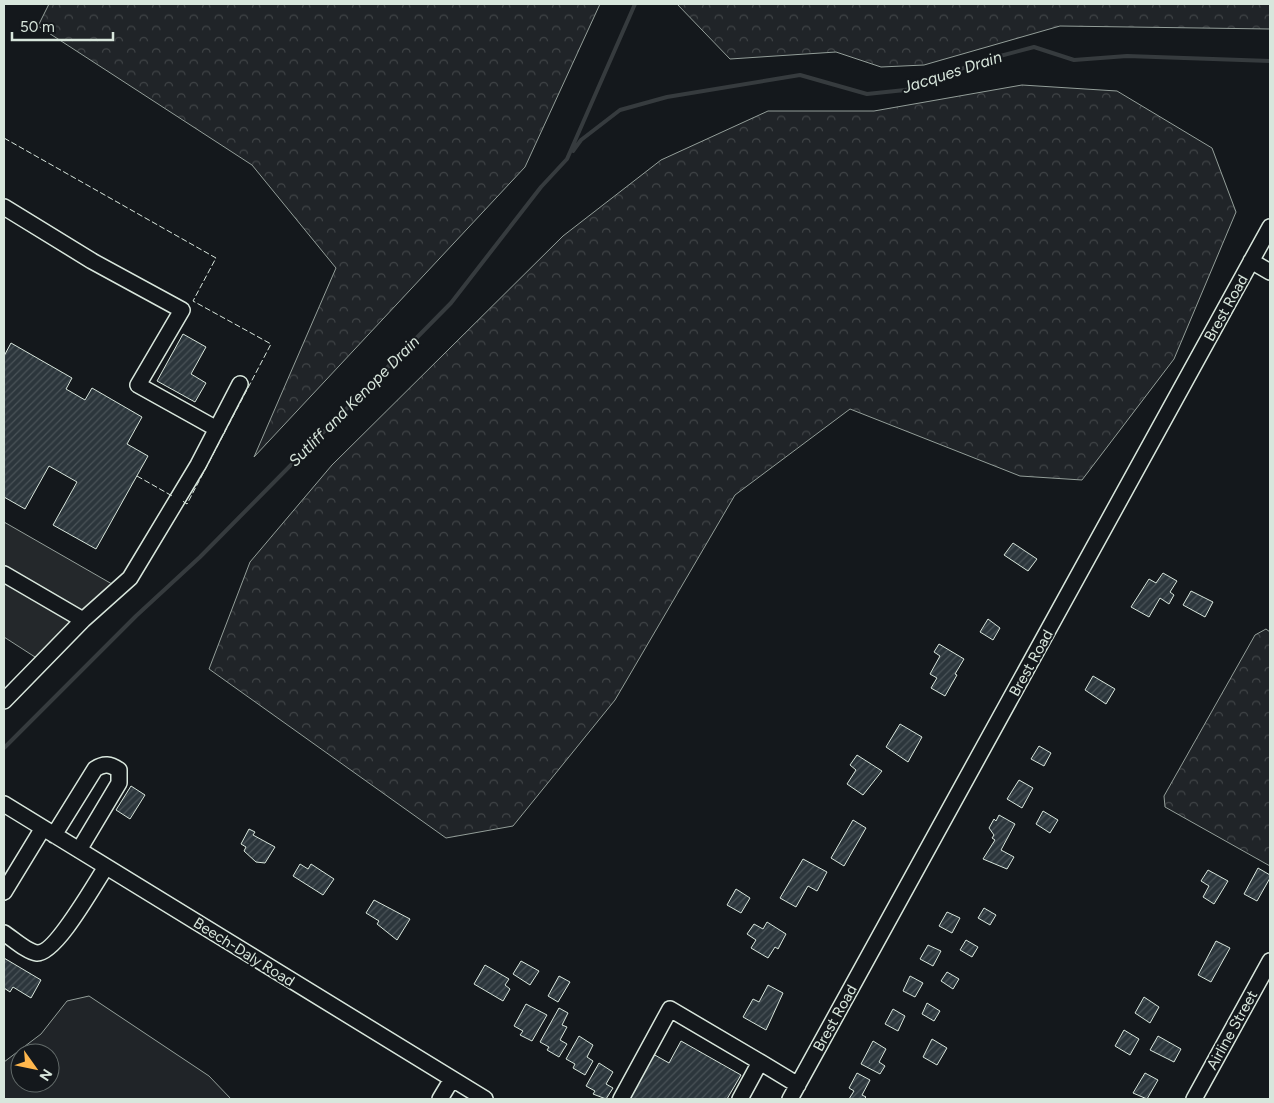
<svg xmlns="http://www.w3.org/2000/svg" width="1274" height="1103" font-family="Figtree,sans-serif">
<defs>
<pattern id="forest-crowns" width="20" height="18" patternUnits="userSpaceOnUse" patternTransform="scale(1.25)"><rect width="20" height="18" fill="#202428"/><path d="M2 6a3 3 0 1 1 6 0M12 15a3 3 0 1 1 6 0" fill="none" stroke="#404447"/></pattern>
<pattern id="building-hatch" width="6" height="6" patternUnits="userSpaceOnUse" patternTransform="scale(1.25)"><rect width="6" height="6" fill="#2c363c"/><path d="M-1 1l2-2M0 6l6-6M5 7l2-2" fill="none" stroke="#4a5358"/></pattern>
</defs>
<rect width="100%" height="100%" fill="#14181c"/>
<path fill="#202428" stroke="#939e99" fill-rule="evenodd" d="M89,996L209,1076L231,1099H4V1062L41,1034L67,1001ZM20,1053H50V1083H20Z"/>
<path fill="url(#forest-crowns)" stroke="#939e99" d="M49,4H600L525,167L254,457L336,268L252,165L38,26Z
M677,4H1270V29L1060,26L924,65L881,67L836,52L730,59Z
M1022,85L1117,91L1212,148L1236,212L1174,359L1082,480L1020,476L850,409L735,495L615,700L513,826L446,838L209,669L250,562L332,465L563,236L661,160L768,111H874Z
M1266,629L1270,632V866L1165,807L1164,796L1255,635Z"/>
<path fill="#24282b" stroke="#939e99" d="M4,522L112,584L35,657L4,637Z"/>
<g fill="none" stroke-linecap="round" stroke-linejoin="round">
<path stroke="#363b3e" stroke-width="4" d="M573,151L581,140L620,110L667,97L800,75L867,94L905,90L985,60L1034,47L1074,60L1127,56L1270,61
M4,748L136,616L200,557L451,303L541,187L567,159L635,4"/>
</g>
<path fill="url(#building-hatch)" stroke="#d8e6dc" d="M183,334L206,347L191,374L206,383L195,402L157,381Z
M11,343L72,378L66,389L85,400L92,388L142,417L127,444L148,456L96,549L53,525L77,482L49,466L25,509L4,497V356Z
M1013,543L1037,559L1028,571L1004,555Z
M1163,573L1177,581L1170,592L1174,595L1169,604L1160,598L1149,617L1131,607L1149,579L1156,583Z
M1191,591L1213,602L1205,617L1183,605Z
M988,619L1000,628L993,640L980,632Z
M939,644L964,659L955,674L957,675L945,696L931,688L937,678L930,674L940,656L934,652Z
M1093,676L1115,689L1106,704L1085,690Z
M900,724L922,737L908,762L886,747Z
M1039,746L1051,753L1044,766L1031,759Z
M857,755L882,771L863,795L847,784L856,770L850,765Z
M1019,780L1033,788L1022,808L1007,799Z
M131,786L145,795L130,819L116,810Z
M1043,811L1058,820L1050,833L1036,824Z
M999,815L1015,824L1001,850L1014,857L1007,869L983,859L995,840L992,838L994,835L989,828L994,819L996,821Z
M853,820L866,828L844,866L831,858Z
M249,829L255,832L253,835L275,847L265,863L256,862L244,851L246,847L241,844Z
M803,859L827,872L817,891L808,886L796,907L780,898Z
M300,864L308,869L311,864L334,879L323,895L293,876Z
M1258,868L1270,875V878L1257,901L1244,894Z
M1208,870L1228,881L1214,904L1203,897L1209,886L1201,881Z
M736,889L750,898L741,913L727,905Z
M374,900L410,919L397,940L377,924L379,921L366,913Z
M984,908L996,915L990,925L978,918Z
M947,912L960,918L952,933L939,926Z
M767,922L786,934L778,949L775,947L768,958L751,948L756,940L747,934L754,924L763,929Z
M966,940L978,947L972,957L960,950Z
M1216,941L1230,948L1211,982L1198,975Z
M928,945L941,951L933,966L920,959Z
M4,958L41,980L31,998L13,987L10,992L4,988Z
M521,961L539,971L530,985L513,974Z
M485,965L509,979L505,985L510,989L503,1001L474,984Z
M947,972L959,979L953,989L941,981Z
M559,976L570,982L558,1002L548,996Z
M910,976L923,983L915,997L903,991Z
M768,985L783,993L766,1030L743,1017L753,999L759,1002Z
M1144,997L1159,1007L1150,1023L1135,1013Z
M927,1003L940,1011L934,1021L922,1014Z
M526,1004L547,1015L532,1041L520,1035L523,1031L514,1026Z
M559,1008L568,1013L562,1025L567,1027L560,1040L567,1044L559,1057L547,1050L549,1047L540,1042Z
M893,1009L905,1016L898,1031L885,1024Z
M1124,1030L1139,1039L1130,1055L1115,1046Z
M579,1036L593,1045L587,1057L593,1061L585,1075L573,1068L575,1064L566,1059Z
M1158,1036L1181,1049L1174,1062L1150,1050Z
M932,1039L947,1048L937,1065L923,1057Z
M681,1041L741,1075L727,1099H627L653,1054L669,1063Z
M873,1041L886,1049L879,1062L885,1066L880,1074L861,1064Z
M599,1063L613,1072L606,1084L613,1088L606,1099L593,1094L595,1091L586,1086Z
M857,1073L870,1080L862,1095L866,1097L864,1099H849L854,1091L849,1088Z
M1145,1073L1158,1080L1147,1099L1133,1093Z"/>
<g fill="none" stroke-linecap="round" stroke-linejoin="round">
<g stroke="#d8e6dc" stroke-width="18">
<path id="minor" d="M4,207L92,261L182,310L138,385L217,429
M1251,261L1270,272
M4,574L83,620
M4,701L83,620L130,578L198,465L240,384
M4,804L485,1099
M54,835L95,769C104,763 110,764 119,770V783L79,850
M4,892L43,828
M4,933C12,938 27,952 37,953C56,954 95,883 106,867
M440,1099L452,1079
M621,1099L670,1009L760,1062
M740,1099L760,1062L798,1085
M790,1099L1270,227
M1194,1099L1270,961"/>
</g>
<use href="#minor" stroke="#14181c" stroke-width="15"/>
<path stroke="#d8e6dc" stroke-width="1" stroke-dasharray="6 2.5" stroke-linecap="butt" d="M4,138L216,258L193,301L271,344L187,504L181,500
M137,476L174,497"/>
</g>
<g text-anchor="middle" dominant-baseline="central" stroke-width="4" stroke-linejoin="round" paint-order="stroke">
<g font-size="15" fill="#d8e6dc" stroke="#14181c">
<text transform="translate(1226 308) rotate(-61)">Brest Road</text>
<text transform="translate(1031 663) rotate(-61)">Brest Road</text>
<text transform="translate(244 952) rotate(32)">Beech-Daly Road</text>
<text transform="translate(835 1018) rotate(-61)">Brest Road</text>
<text transform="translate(1232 1030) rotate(-61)">Airline Street</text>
</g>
<g font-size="16" font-style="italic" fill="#d8e6dc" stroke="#14181c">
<text transform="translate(952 72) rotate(-18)">Jacques Drain</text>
<text transform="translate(354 401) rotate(-45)">Sutliff and Kenope Drain</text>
</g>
</g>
<rect width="1274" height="1103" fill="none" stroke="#d8e6dc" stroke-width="10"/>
<g transform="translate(35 1068) rotate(123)"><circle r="24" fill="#14181c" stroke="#626a69"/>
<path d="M0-4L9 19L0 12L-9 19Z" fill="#ffb74d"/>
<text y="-8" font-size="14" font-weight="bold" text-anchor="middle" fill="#d8e6dc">N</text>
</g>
<path d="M12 32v8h101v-8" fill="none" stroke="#d8e6dc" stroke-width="2.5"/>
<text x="20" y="32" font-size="15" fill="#d8e6dc" stroke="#14181c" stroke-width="4" paint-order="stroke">50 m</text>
</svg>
